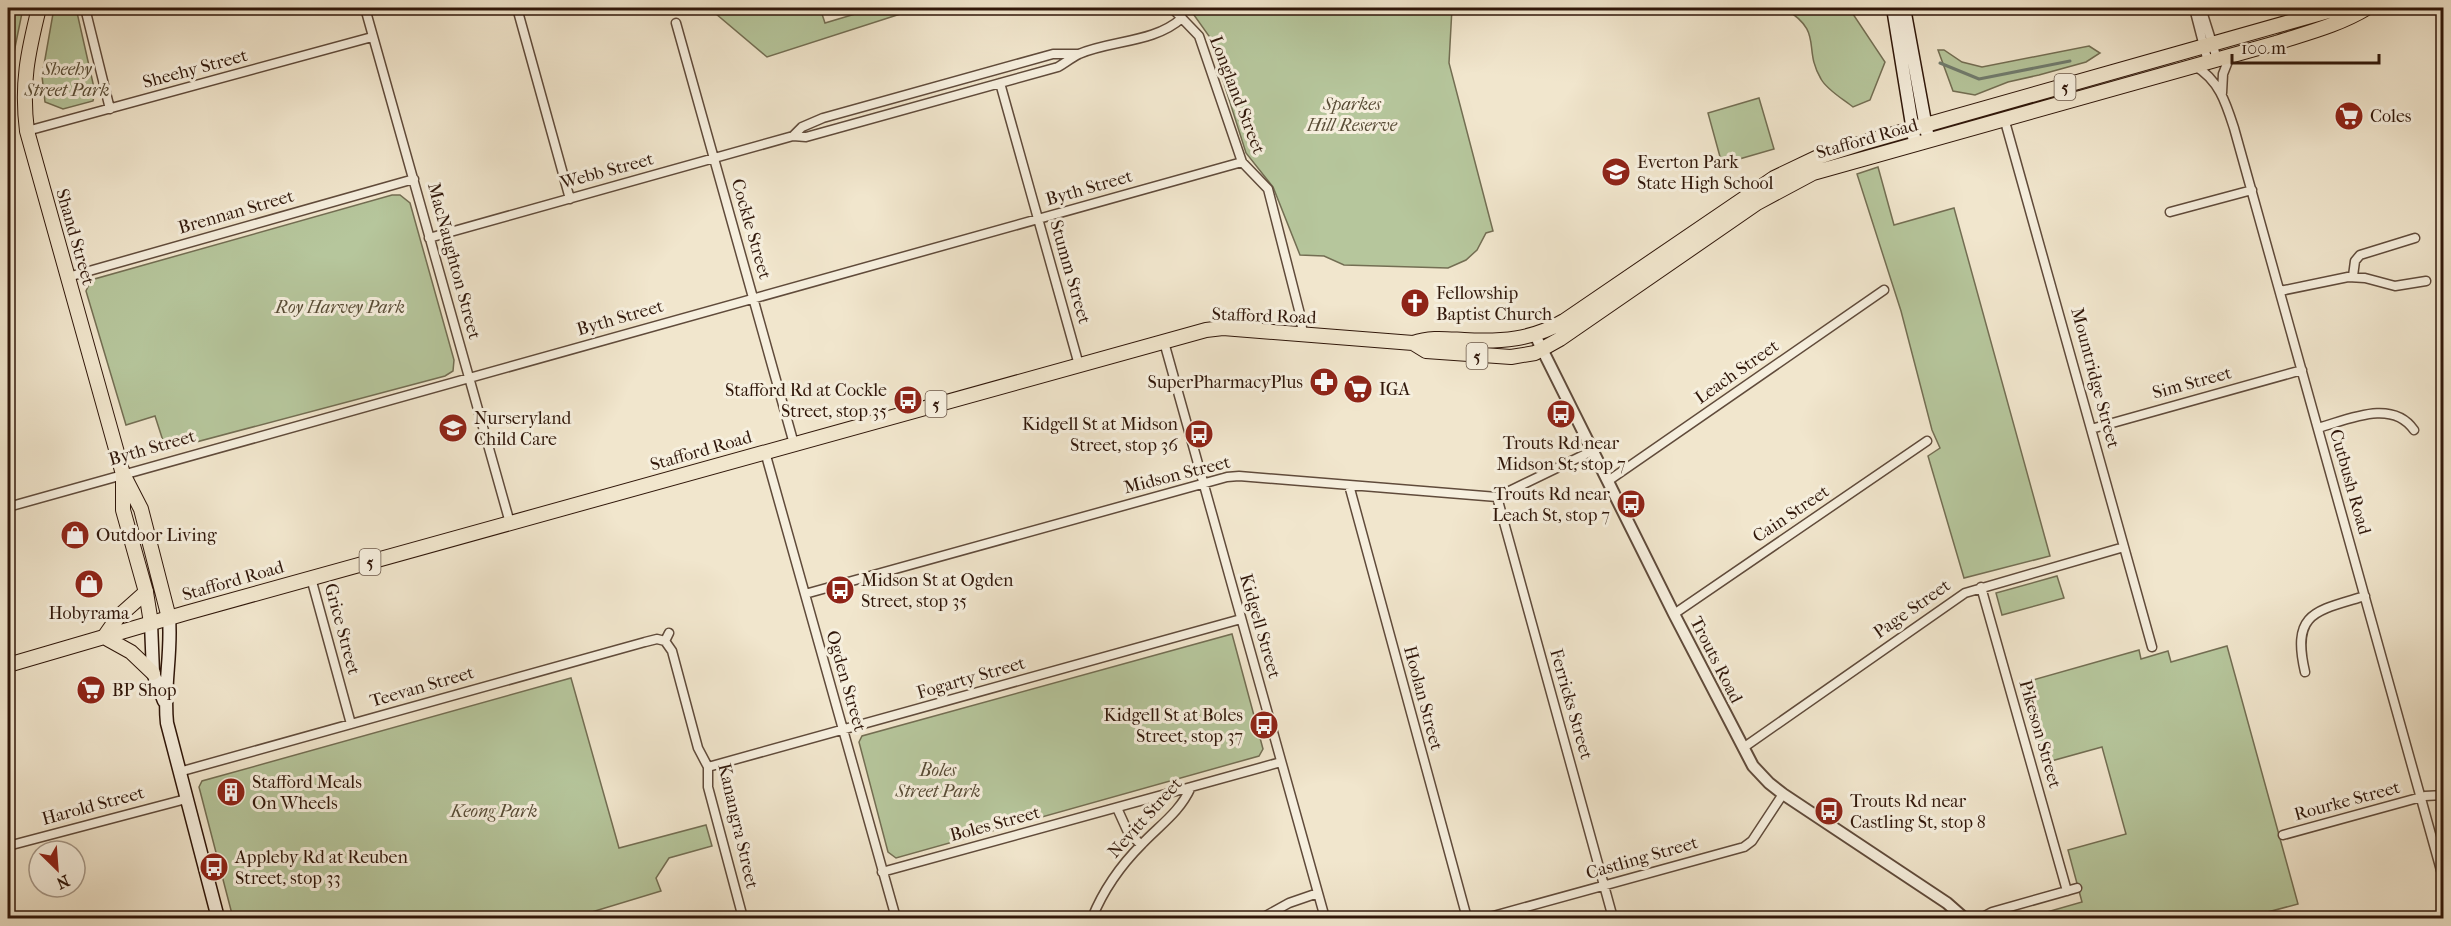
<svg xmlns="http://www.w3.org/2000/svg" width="2451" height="926" font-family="'IM FELL French Canon',serif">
<rect width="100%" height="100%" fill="#f1e6cd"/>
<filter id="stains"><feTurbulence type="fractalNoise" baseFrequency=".00333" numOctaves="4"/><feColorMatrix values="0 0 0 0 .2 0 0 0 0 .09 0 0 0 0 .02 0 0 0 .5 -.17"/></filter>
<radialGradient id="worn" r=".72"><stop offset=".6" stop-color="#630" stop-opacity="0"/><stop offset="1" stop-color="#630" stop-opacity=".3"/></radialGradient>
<path fill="#b6c69c" stroke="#736e53" stroke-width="1.5" d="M8,8H23L8,82Z
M54,8H76L95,92L93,101L63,109L45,102L42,76Z
M709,8H820L825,23L875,8H919L767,57Z
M1189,8H1452L1449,63L1493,231L1486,233L1477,250L1466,260L1448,268L1344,265L1324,256L1300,255L1273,187L1246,153L1209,36Z
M1784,8H1849L1885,62L1870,100L1853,107C1843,99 1827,90 1821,79C1802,47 1825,33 1784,8Z
M2089,46L2100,53L2086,62L2039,75L2008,82L1975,95L1953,91L1938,50H1944L1962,62L1982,67Z
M1759,98L1774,149L1722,164L1708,113Z
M1878,167L1894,225L1954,208L2050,556L1964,578L1928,456L1940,448L1932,430L1901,311L1857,174Z
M392,195H400L410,203L454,360L453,371L445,376L166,450L155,416L126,425L86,291L91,280Z
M2057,576L2064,598L2002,615L1996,593Z
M1232,634L1263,749L1259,756L896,858L888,852L859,742L862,736Z
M2227,646L2298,904L2245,918H2042L2040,914L2082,902L2068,850L2126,834L2102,747L2044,763L2022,683L2139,650L2141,659L2168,651L2171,662Z
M571,678L619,848L706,825L712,846L669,858L656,878L661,891L572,918H233L199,787L202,781Z"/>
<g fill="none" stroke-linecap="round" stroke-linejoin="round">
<path stroke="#717c6e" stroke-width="3" d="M1940,63L1979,79L2070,61"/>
<g stroke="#604b3b" stroke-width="11">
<path id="minor" d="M85,8L110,109
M365,8L510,523
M517,8L570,199
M1172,8L1199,36L1242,162L1268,189L1300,314L1303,335
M2194,8L2208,62
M2201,8L2217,59
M676,23L794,444
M2195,66C2219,80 2226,103 2234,128L2444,881
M1000,83L1079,365
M2222,93L2223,74L2230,56
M2004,118L2152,647
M27,131L372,37
M793,136L802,127L823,118L1053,54H1078
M2170,212L2252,190
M429,238L793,136L806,137L1058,67C1065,63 1071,58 1079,54C1112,40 1154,43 1182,18
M2353,276L2355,261L2360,255L2415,238
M68,277L414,179
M2280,291L2348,277L2365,278L2395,286L2426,281
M1164,342L1325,918
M2318,428C2347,420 2392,398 2414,430
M2091,429L2302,370
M765,452L896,918
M1608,481L1884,290
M1349,485L1467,918
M1497,497L1613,918
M8,507L1242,162
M311,578L351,724
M1981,587L2067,891
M805,594L1227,477L1239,476L1497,497L1592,451
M1674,614L1927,441
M665,641L672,651L698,748L708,767V787L743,918
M2305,672C2291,612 2316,611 2365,596
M1743,748L1965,593L2124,547
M708,767L1241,619
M179,772L645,642L657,639L665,641L669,633
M1117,808L1127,830L1141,845
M2283,835L2425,796L2444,795
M8,846L186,799
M882,872L1191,787
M1092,918C1103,891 1121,865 1142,844C1160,825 1180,812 1191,787L1281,762
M1262,918L1289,903L1318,893
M1486,918L1744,847L1752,841L1783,794
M1981,918L1992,912L2077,888"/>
</g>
<g stroke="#604b3b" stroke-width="14">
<path id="tertiary" d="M1535,335L1674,614L1753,766L1769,783L1783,794L1947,903L1964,918"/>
</g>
<g stroke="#30170a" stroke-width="15">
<path id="secondary" d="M1893,8L1914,137
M1904,8L1927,133
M169,618C172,654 163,688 167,723L218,918
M151,623L153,673L164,701"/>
</g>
<g stroke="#30170a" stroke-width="16">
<path id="primary" d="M39,8C28,52 21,84 27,131L123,474L141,509L169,618
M123,476V510L146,592L151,623"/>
</g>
<g stroke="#30170a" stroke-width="16">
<path id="trunk" d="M1413,343L1426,351L1511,357L1535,353L1560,339L1757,203L1813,173L2276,43C2307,33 2339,25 2367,8
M104,637L118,617L146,592
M104,637L131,652L153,673
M8,665L186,613L1206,330L1223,328L1413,343C1430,337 1445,339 1464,340C1501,342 1532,340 1564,321L1774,178L1818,157L1862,143L2339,8"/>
</g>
<use href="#minor" stroke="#f6efde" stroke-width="8"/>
<use href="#tertiary" stroke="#f6efde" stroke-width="10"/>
<use href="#secondary" stroke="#f6efde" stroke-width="12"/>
<use href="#primary" stroke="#f1e6cd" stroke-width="14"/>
<use href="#trunk" stroke="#f1e6cd" stroke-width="14"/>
</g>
<defs>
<g id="supermarket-disc" transform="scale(1.5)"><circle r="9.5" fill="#8f2418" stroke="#f6efde"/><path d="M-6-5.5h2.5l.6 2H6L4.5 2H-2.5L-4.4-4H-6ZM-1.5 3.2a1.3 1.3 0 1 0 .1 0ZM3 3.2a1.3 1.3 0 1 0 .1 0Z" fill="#fff"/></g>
<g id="school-disc" transform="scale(1.5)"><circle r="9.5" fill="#8f2418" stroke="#f6efde"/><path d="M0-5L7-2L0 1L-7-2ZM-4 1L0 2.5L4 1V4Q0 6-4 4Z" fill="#fff"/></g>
<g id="church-disc" transform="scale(1.5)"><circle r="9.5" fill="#8f2418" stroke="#f6efde"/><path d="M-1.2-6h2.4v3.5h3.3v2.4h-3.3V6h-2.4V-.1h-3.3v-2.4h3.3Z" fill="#fff"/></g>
<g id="pharmacy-disc" transform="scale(1.5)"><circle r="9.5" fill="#8f2418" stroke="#f6efde"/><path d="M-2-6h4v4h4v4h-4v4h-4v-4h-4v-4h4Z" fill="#fff"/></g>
<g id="bus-disc" transform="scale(1.5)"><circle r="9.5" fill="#8f2418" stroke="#f6efde"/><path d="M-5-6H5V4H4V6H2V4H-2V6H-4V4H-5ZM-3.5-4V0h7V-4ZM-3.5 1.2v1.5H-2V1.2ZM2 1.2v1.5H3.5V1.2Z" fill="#fff"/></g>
<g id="shop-disc" transform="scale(1.5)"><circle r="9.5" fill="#8f2418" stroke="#f6efde"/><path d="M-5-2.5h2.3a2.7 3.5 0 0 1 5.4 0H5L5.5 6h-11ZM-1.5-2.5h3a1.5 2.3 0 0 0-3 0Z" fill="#fff"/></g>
<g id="building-disc" transform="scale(1.5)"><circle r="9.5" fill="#8f2418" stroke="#f6efde"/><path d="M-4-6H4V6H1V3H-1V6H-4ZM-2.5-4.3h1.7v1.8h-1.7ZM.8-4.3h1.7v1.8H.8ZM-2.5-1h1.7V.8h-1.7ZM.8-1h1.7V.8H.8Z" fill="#fff"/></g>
</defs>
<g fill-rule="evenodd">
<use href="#supermarket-disc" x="2349" y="116"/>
<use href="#school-disc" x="1616" y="172"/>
<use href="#church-disc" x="1415" y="303"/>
<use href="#pharmacy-disc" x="1324" y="382"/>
<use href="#supermarket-disc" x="1358" y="389"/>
<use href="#bus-disc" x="908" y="400"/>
<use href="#bus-disc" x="1561" y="414"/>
<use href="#school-disc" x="453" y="428"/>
<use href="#bus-disc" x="1199" y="434"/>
<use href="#bus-disc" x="1631" y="504"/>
<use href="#shop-disc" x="75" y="535"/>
<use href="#shop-disc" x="89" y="584"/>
<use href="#bus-disc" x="840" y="590"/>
<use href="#supermarket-disc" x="91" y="690"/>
<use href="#bus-disc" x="1264" y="725"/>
<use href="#building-disc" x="231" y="792"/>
<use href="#bus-disc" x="1829" y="811"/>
<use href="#bus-disc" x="214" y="867"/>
</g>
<g text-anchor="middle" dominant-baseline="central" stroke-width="6" stroke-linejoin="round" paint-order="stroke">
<g fill="#f6efde" stroke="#6b584a" stroke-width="1.5">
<rect x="2054.5" y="74" width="21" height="26" rx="4.5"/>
<rect x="1466.5" y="343" width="21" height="26" rx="4.5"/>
<rect x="925.5" y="391" width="21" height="26" rx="4.5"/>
<rect x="359.5" y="549" width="21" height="26" rx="4.5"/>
</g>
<g font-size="16" font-weight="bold" fill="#30170a">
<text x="2065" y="87">5</text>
<text x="1477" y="356">5</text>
<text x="936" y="404">5</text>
<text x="370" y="562">5</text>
</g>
<g font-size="18" font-style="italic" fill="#584c36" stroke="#f6efde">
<text x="67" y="69">Sheehy<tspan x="67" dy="21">Street Park</tspan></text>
<text x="1352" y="104">Sparkes<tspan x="1352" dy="21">Hill Reserve</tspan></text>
<text x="340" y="307">Roy Harvey Park</text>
<text x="938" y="770">Boles<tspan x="938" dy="21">Street Park</tspan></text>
<text x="494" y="811">Keong Park</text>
</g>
<g font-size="18" fill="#30170a" stroke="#f6efde">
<text transform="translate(195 69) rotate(-15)">Sheehy Street</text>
<text transform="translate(1237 95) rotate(69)">Longland Street</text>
<text transform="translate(1867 139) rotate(-16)">Stafford Road</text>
<text transform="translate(607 171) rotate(-15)">Webb Street</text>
<text transform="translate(1089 188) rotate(-16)">Byth Street</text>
<text transform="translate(236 212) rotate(-16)">Brennan Street</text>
<text transform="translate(751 229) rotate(74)">Cockle Street</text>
<text transform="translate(75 237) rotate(74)">Shand Street</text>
<text transform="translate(454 261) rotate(75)">MacNaughton Street</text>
<text transform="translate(1070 272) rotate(74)">Stumm Street</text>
<text transform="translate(1264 316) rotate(2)">Stafford Road</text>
<text transform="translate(620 318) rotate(-16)">Byth Street</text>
<text transform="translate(1737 372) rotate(-35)">Leach Street</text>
<text transform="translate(2095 378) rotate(75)">Mountridge Street</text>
<text transform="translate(2192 383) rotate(-15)">Sim Street</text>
<text transform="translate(152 448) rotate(-16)">Byth Street</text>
<text transform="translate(701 451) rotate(-16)">Stafford Road</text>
<text transform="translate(1177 475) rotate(-14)">Midson Street</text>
<text transform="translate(2350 482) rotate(74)">Cutbush Road</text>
<text transform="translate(1791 514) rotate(-34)">Cain Street</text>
<text transform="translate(233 581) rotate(-16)">Stafford Road</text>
<text transform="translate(1912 609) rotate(-35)">Page Street</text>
<text transform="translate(1260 626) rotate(74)">Kidgell Street</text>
<text transform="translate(342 629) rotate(75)">Grice Street</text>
<text transform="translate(1716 660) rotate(63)">Trouts Road</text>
<text transform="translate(971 678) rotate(-16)">Fogarty Street</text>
<text transform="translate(846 681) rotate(74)">Ogden Street</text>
<text transform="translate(422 687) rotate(-16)">Teevan Street</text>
<text transform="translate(1423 698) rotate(75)">Hoolan Street</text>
<text transform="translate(1571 704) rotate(74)">Ferricks Street</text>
<text transform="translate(2040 734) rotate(74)">Pikeson Street</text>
<text transform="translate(2347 801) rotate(-15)">Rourke Street</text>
<text transform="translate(93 806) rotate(-15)">Harold Street</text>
<text transform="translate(1145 818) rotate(-48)">Nevitt Street</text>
<text transform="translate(995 824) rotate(-15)">Boles Street</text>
<text transform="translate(738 826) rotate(77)">Kanangra Street</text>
<text transform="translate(1642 858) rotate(-16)">Castling Street</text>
</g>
<g font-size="18" fill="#30170a" stroke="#f6efde" text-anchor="start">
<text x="2370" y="116">Coles</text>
<text x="1637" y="162">Everton Park<tspan x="1637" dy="21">State High School</tspan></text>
<text x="1436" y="293">Fellowship<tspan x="1436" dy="21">Baptist Church</tspan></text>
<text x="1303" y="382" text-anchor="end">SuperPharmacyPlus</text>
<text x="1379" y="389">IGA</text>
<text x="887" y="390" text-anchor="end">Stafford Rd at Cockle<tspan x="887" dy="21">Street, stop 35</tspan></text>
<text x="474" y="418">Nurseryland<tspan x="474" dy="21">Child Care</tspan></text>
<text x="1178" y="424" text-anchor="end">Kidgell St at Midson<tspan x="1178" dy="21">Street, stop 36</tspan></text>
<text x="1561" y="443" text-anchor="middle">Trouts Rd near<tspan x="1561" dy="21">Midson St, stop 7</tspan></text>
<text x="1610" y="494" text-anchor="end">Trouts Rd near<tspan x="1610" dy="21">Leach St, stop 7</tspan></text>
<text x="96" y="535">Outdoor Living</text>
<text x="861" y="580">Midson St at Ogden<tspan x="861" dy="21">Street, stop 35</tspan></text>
<text x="89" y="613" text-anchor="middle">Hobyrama</text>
<text x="112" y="690">BP Shop</text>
<text x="1243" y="715" text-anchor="end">Kidgell St at Boles<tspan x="1243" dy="21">Street, stop 37</tspan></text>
<text x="252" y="782">Stafford Meals<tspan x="252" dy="21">On Wheels</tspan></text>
<text x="1850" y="801">Trouts Rd near<tspan x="1850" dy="21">Castling St, stop 8</tspan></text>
<text x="235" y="857">Appleby Rd at Reuben<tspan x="235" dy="21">Street, stop 33</tspan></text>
</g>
</g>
<rect width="2451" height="926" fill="none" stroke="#f1e6cd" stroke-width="30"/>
<rect x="9" y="9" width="2433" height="908" fill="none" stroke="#30170a" stroke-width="3"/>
<rect x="15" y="15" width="2421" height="896" fill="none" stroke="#30170a" stroke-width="1.5"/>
<g transform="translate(57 869) rotate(155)"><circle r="28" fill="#f6efde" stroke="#a79989" stroke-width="1.5"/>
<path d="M0-4.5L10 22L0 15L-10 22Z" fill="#8f2418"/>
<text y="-9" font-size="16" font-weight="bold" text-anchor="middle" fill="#30170a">N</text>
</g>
<path d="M2232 54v9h147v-9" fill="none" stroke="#30170a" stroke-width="3"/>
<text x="2241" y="54" font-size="18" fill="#30170a" stroke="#f6efde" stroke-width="4.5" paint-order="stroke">100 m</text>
<rect width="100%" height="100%" filter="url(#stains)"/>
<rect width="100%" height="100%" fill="url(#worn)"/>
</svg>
